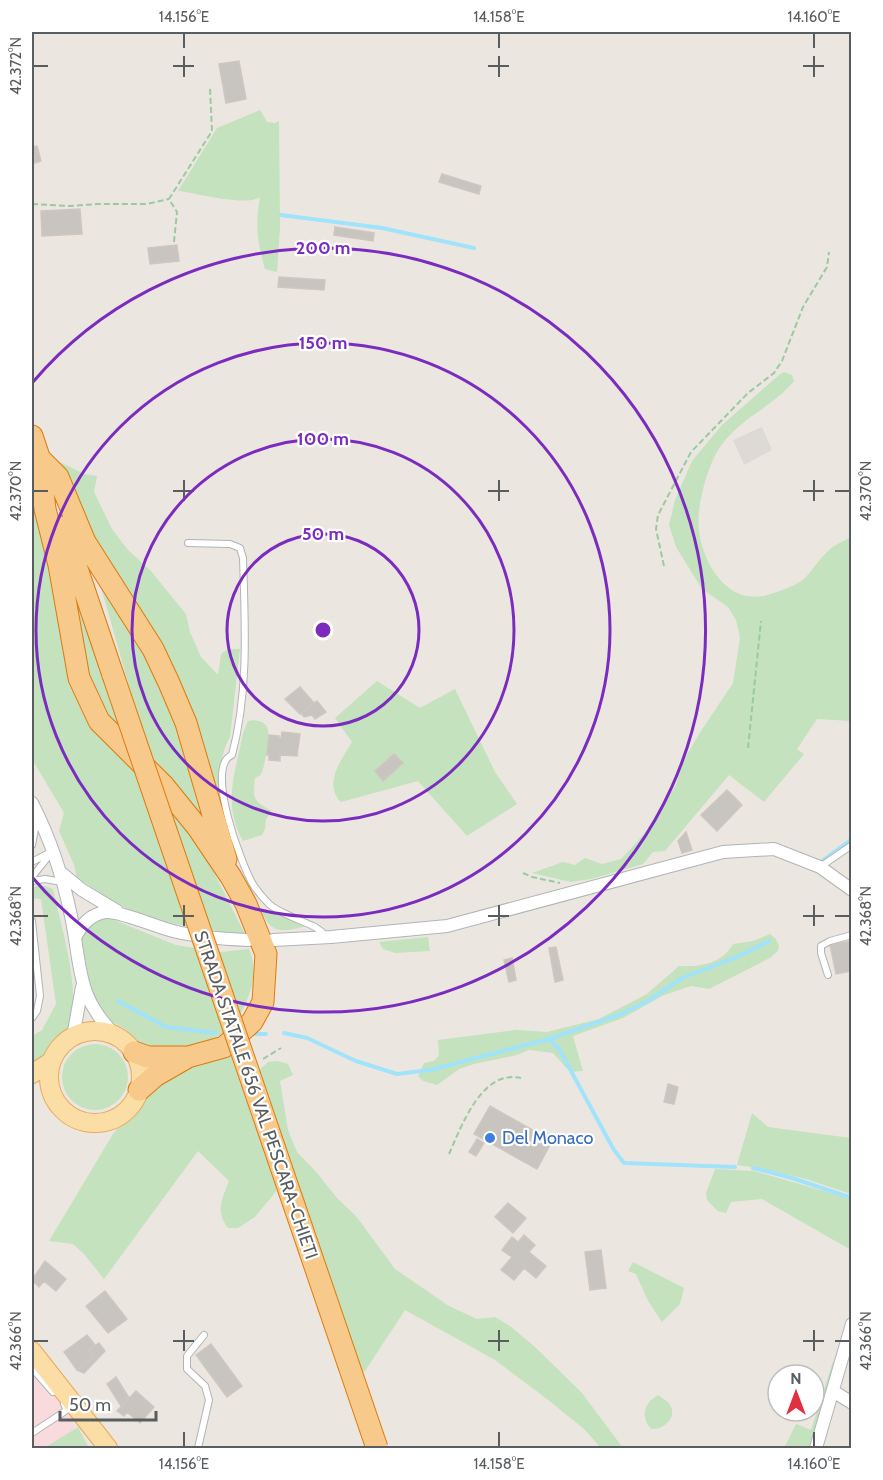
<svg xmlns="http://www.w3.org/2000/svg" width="883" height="1480" font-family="Cabin,sans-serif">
<rect width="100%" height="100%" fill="#ebe7e0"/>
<path fill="#ddd9d5" d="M762,427L772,450L744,465L733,440Z"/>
<path fill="#f9dbdd" d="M32,1365L75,1413L70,1419L75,1429L44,1448H32Z"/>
<path fill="#c3e2bd" d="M260,110L267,122L275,123L279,121L280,228L277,272L265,269C257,241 255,225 260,197C247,207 196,193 178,191L217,128Z
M784,372L792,375L794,381C772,408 735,420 717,452C706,471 696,509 699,531C703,564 728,606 767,595C777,592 796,586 804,579C813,570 819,559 828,551C834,545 844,541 851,537V721L817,719L797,749L804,754L764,802L729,775L665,851L653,852L643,864L591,879L571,882L532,873L563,862L575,865L585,858L602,864L621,859L646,832L676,785L684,760L699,734L733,683L740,638L736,620L728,607L702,589L676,547L669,525L675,500L692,461L722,425L779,375Z
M60,462L84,474L97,476L94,492L112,529L128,550L150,570L186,614L190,632L201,657L218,675L221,654L228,649H240L230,737C216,761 220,789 222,816Z
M32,463L68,675L134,760L193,927C178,924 161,922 146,917C121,908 99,893 77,877L74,865L59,831L64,813L32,759Z
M70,578L124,727L112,723L91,695Z
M100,584L167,690L217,845L178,797L146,746Z
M377,681L420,708L455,689L495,772L517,804L467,836L418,781L341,802C323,784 341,760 352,742L335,718Z
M254,720C258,721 265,722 267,727C271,733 265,765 262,772C260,776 259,776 255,778C253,799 253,801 272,811L266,819L265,829L262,835L243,841C225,809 232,782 240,748C242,738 243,731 248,721Z
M161,785L203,851L245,934H231L209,929Z
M38,886H45L53,889C61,927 87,1006 64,1038C56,1050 44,1058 32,1063V1036L42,1030L56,1004L41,899L32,898V887Z
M261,909L289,916L306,926C283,933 269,934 261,909Z
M109,918L176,945L220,952L249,949C259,970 251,996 240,1014C231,1031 210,1042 192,1046C172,1050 153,1052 135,1039C131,1036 129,1032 125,1029C119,1025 112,1023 106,1017C91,1002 88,979 85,958C83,949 79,936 85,927C91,919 100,919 109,918Z
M770,934L776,939L779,946L778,951L770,958L709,989L691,986L664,995L623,1018L573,1036L583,1071L570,1072L553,1053L529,1050L517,1055L474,1064L459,1069L437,1085L423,1081L418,1076L424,1063L434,1061L439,1055L438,1040L516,1030L547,1032L599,1019L647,994L679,966C700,967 722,964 733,944L753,941Z
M428,937L430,951L395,953L383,949L379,942Z
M62 1077a33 33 0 1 1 66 0a33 33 0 1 1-66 0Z
M230,1053L277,1190L255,1217L238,1228H228C215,1211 222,1199 229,1181L198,1151L104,1279L84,1254L73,1244L49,1241L113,1134L149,1091L183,1069Z
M278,1061L288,1064L293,1075L280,1081L288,1130L297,1152L317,1173L337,1198L356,1216L395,1269L449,1306L477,1319L495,1317L510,1326L535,1347L582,1393L623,1448H601L584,1429L547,1399L495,1360L405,1310L365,1371L359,1373L257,1072L268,1062Z
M752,1113L768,1127L851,1138V1194L806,1179L763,1169L737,1165Z
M715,1169L754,1171L851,1199V1250L762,1199L731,1202L726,1213L718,1211L707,1200L706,1193Z
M633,1262L684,1288L680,1304L662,1322L648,1301L636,1274L628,1271Z
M835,1355L825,1402L812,1448H784L796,1424L811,1430Z
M658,1395C662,1398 668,1401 670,1405C678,1418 663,1430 651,1429C640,1416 644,1403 658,1395Z
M78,1427L89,1448H44L75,1429Z"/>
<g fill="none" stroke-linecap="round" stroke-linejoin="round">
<path stroke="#a1e3fb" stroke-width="4" d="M281,215L382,228L474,248
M822,861L852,839
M118,1001L166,1027L216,1033
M284,1033L307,1038L356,1061L397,1074L430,1070L549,1039L621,1014L648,1001L682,978L737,957L769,941
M252,1034H266
M549,1039L559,1049L614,1150L624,1163L735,1167
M753,1168L792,1178L852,1198"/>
</g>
<path fill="#c8c4bf" stroke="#cfc7bf" stroke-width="1.5" d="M239,61L246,99L226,103L219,64Z
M37,146L41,161L35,163L32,147Z
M442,174L481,186L479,194L439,182Z
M80,209L82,234L42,236L41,211Z
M335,227L374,233L373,241L334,235Z
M177,245L179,261L150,264L148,248Z
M279,277L325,280L324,290L278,287Z
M300,687L314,703L300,714L285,699Z
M317,701L326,712L315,719L312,715L304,717L301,713Z
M282,732L300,734L297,756L280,755V761L269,760V755H267L269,735L279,736V738H281Z
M394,754L403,763L383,781L375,771Z
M727,790L742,805L717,831L701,815Z
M686,832L692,850L682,853L678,841Z
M852,941V971L836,974L830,945Z
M556,947L563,980L555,982L549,948Z
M512,958L516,980L509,982L504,960Z
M668,1084L678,1087L674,1104L664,1102Z
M490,1106L552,1141L537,1169L474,1134Z
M477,1139L484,1143L476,1156L469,1152Z
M508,1203L526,1218L513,1233L495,1217Z
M524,1235L535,1245L529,1252L546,1266L536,1278L524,1268L514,1280L501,1270L512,1257L502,1250L512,1237L518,1242Z
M601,1250L606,1288L590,1290L585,1252Z
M45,1261L66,1279L56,1291L44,1281L39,1287L32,1280Z
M105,1291L127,1319L108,1333L86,1306Z
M87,1335L95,1345L89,1350L94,1357L77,1370L64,1352Z
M99,1343L105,1351L84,1373L77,1370L94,1357L89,1350Z
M211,1344L242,1386L227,1397L196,1355Z
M116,1377L129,1398L121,1406L107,1384Z
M136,1391L154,1407L140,1423L127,1412L124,1416L117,1411Z"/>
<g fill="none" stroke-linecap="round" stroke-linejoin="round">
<g stroke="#b1b4b7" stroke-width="8">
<path id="lane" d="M188,543L230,544L240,548L243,558C245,624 249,691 232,755C204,766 242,867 254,886C258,892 264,899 269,904C279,913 303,921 315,927L322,932L324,937
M32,845L37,819
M32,862L49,853
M820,867L852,845
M32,877L52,852
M32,881L45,879L62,882
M32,921L40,996L37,1011L32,1018
M828,975L821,953V946L830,941L852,935
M32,1368L53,1392
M32,1433L67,1410L64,1404
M198,1448L209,1400L205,1386L187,1369V1356L204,1335"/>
</g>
<g stroke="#b1b4b7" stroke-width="14">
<path id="street" d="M32,803C50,838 63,877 71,916C82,968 75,996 117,1037
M60,872L82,890L117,911
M75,938C81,925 90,914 106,912C120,911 157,927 173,931C197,937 223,939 248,940
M273,940L331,937L447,926L723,852L774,849L820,867L852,890
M73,1037L82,987
M833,1391L852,1403
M816,1448L852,1324"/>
</g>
<g stroke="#eaa95a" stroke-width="20">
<path id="primary" d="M49 1077a46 46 0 1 1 92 0a46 46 0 1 1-92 0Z
M32,1074L52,1061
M32,1351L108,1448"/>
</g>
<g stroke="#e0790b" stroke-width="23">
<path id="highway" d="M32,436L43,469
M39,458L45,509L59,565L79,678L99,721L164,786L198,828L231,877L246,904L266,954L263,1002L252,1022L224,1047L188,1057L155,1076L139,1090
M39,458L58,477L85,542L153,649L169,683L186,723L226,859
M63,527L113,675
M134,1052L148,1057H185"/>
</g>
<path stroke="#9bca9f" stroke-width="2" stroke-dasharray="6 3" stroke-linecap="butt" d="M32,204L70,206L97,204H147L169,199
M174,242L177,212L169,199L212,131L210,88
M664,566L656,529L658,515L691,452L748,393L774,373L782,361L803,307L827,267L829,252
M748,748L761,621
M523,873L532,877L560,883
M263,1059L281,1048
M449,1154C462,1125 482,1069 521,1078"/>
<use href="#lane" stroke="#fff" stroke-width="6"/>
<use href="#street" stroke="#fff" stroke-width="12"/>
<use href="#primary" stroke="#fbdea5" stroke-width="18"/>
<use href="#highway" stroke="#f7c98b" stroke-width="21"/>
<g stroke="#e0790b" stroke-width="23" stroke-linecap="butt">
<path id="highway-bridge" d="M113,675L377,1448"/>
</g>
<use href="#highway-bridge" stroke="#f7c98b" stroke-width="21"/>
</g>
<path fill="none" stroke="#595d60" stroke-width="2" d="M184,33V48M499,33V48M814,33V48M184,56V77M499,56V77M814,56V77M33,66H48M173,66H194M488,66H509M803,66H824M184,480V501M499,480V501M814,480V501M33,491H48M173,491H194M488,491H509M803,491H824M835,491H850M184,905V926M499,905V926M814,905V926M33,916H48M173,916H194M488,916H509M803,916H824M835,916H850M184,1330V1351M499,1330V1351M814,1330V1351M33,1341H48M173,1341H194M488,1341H509M803,1341H824M835,1341H850M184,1432V1447M499,1432V1447M814,1432V1447"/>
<g fill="none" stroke="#7b2cbf" stroke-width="3">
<circle cx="323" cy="630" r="96"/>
<circle cx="323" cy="630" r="191"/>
<circle cx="323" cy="630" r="287"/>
<path d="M33 382A382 382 0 1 1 33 878"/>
</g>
<circle fill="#3f7fe0" stroke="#fff" stroke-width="2" cx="490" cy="1138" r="6"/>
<g text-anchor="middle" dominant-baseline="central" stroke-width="4.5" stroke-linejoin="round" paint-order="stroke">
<g font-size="18" fill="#595d60" stroke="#fff">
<text transform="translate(256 1095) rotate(71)">STRADA STATALE 656 VAL PESCARA-CHIETI</text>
</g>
<g font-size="18" fill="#366cbe" stroke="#fff" text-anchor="start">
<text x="502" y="1138">Del Monaco</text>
</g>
</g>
<circle cx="323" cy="630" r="9" fill="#7b2cbf" stroke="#fff" stroke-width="3"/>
<g font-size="18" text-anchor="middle" font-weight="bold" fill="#7b2cbf" stroke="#fff" stroke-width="4.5" stroke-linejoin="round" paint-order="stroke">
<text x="323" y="254">200 m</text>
<text x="323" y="349">150 m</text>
<text x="323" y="445">100 m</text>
<text x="323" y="540">50 m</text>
</g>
<rect width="883" height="1480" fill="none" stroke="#ffffff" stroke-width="66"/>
<g transform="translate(796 1393)"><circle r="28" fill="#ffffff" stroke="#bdbebf" stroke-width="1.5"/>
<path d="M0-4.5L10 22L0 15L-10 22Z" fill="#e03141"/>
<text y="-9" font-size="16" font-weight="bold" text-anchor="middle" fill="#595d60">N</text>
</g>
<path d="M60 1411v9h96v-9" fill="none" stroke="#595d60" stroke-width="3"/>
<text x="69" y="1411" font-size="18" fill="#595d60" stroke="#ffffff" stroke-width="4.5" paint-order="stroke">50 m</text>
<rect x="33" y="33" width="817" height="1414" fill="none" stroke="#595d60" stroke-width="2"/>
<g font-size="15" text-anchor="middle" fill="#595d60">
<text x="184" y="22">14.156°E</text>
<text x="499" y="22">14.158°E</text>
<text x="814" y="22">14.160°E</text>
<text transform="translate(16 66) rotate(-90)" y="5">42.372°N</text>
<text transform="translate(16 491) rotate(-90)" y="5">42.370°N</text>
<text transform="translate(866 491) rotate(-90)" y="5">42.370°N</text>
<text transform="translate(16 916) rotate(-90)" y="5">42.368°N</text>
<text transform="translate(866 916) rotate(-90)" y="5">42.368°N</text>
<text transform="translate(16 1341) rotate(-90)" y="5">42.366°N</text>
<text transform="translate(866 1341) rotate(-90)" y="5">42.366°N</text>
<text x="184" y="1469">14.156°E</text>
<text x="499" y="1469">14.158°E</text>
<text x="814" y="1469">14.160°E</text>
</g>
</svg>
